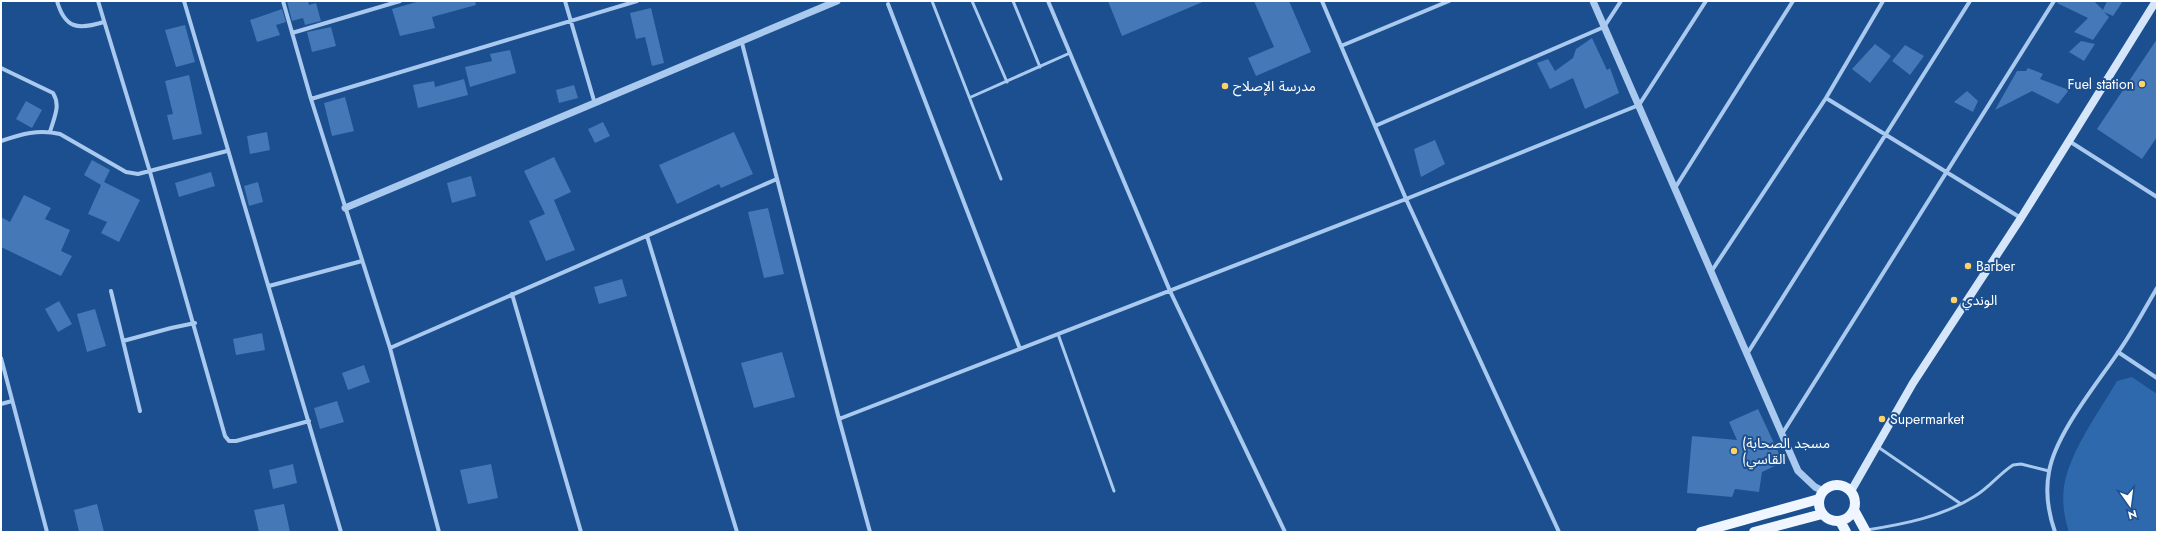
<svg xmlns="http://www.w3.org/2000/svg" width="2158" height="533" font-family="Jost,'Noto Sans Arabic',sans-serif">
<rect width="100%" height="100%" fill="#1b4f8f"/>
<path fill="#2e69ad" d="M2132,377L2157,394V532H2069C2064,518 2062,501 2064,486C2070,451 2099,412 2117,381Z"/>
<path fill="#4478b7" d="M287,1H308L309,5L316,3L321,21L305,25L303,18L292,21Z
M420,1H475L476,5L432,17L435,28L400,36L392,9Z
M1108,1H1205L1122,36Z
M1254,1H1289L1311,52L1256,76L1248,58L1274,47Z
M2057,1H2094L2103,10L2107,1H2123L2113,16L2104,12L2109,17L2093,40L2074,32L2088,18L2057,3Z
M651,8L664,63L652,66L645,37L636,39L630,13Z
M282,9L286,22L276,25L280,35L257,42L250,20Z
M185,25L195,62L176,67L165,30Z
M331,27L336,46L312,52L307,32Z
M1592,38L1607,70L1610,68L1619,93L1585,109L1573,78L1550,89L1537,63L1548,59L1555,71L1573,58L1576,49Z
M2157,39V137L2142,159L2097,129Z
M2081,41L2095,44L2084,61L2069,52Z
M1875,44L1891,56L1870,83L1852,69Z
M1905,45L1924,56L1910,75L1892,61Z
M510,50L516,73L470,87L465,67L492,61L490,54Z
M2028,68L2043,74L2040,79L2069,90L2058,104L2032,91L1995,110L2017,71H2026Z
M189,75L202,134L173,140L167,115L173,114L165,81Z
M464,79L468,95L418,108L413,85L434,81L435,87Z
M574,85L578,98L559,103L556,90Z
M1967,91L1978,101L1973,112L1954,102Z
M345,97L354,131L332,136L324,103Z
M26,101L42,110L32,128L16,119Z
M603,122L610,136L595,143L588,129Z
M267,132L270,150L250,154L247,136Z
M734,132L753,174L721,188L719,184L677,204L659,165Z
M1435,140L1445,164L1421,177L1414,149Z
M554,157L571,192L554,200L575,250L546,261L529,221L545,214L524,171Z
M92,160L110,170L104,182L140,200L119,242L101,233L107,222L88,214L101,185L84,175Z
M211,172L215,186L179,197L175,183Z
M471,176L476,196L452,203L447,183Z
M258,182L263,202L249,206L244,186Z
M24,195L51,208L45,219L70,230L61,251L72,256L61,276L1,247V217L10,222Z
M768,208L784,274L764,278L748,212Z
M622,279L627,296L599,304L594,287Z
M59,301L72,324L58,332L45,309Z
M95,309L106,346L87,352L77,314Z
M262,333L265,350L236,355L233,339Z
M782,352L795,397L754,408L741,363Z
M364,365L370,382L348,390L342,373Z
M337,401L344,422L320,429L314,408Z
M1758,409L1783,462L1762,472L1759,492L1735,489L1732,497L1687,493L1692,436L1737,440L1729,422Z
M293,464L297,483L273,489L269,470Z
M491,464L498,498L468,504L460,470Z
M97,504L104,532H79L74,510Z
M284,504L290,532H259L254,510Z"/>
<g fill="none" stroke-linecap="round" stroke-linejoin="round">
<path stroke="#a9c9ee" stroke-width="3" d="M932,1L1001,179
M972,1L1007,82
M1013,1L1040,67
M971,97L1070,53
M1058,334L1114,491
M1878,447L1961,504
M1867,530C1904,524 1942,517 1975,496C1989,488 1999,474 2013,465L2021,464L2049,471"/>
<path stroke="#a9c9ee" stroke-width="4" d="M57,1C65,29 78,30 104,22
M98,1L150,172L225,436L229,441H236L309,421
M184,1L341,532
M283,1L311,99L390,348L439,532
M565,1L595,104
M1048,1L1170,291L1285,532
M1322,1L1406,199L1559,532
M888,4L1020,349
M292,33L400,1
M742,43L839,419L1406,199L1639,105L1706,1
M1341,46L1449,1
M1,68L53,93C61,106 54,117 50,132
M1826,98L2021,218
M311,99L637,1
M1375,126L1604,27L1621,1
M1,141C22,134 38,129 60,134L126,172L138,174L227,151
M2069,141L2157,197
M1675,188L1793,1
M647,236L737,532
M1711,272L1826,98L1883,1
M269,286L362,261
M111,291L123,341L171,328L195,323
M512,294L581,532
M123,341L140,411
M390,348L777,179
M2118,352L2157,378
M1747,354L1970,1
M1,358L47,532
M1,404L12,401
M839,419L870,532
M1782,434L2054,1
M2055,532C2048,512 2045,493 2049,472C2055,435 2096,385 2117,354C2132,333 2144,310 2157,288"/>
<path stroke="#a9c9ee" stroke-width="7" d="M1593,1L1798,471L1815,487L1823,491
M345,208L837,1"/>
<path stroke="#d6e6fa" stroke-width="8" d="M1851,491L1913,383L2021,218L2156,1"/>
<path stroke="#f0f6ff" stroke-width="10" d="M1819 503a18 18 0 1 1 36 0a18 18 0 1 1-36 0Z
M1854,510L1866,532
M1840,521L1846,532
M1701,532L1819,499
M1754,532L1822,514"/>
</g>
<g fill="#ffd166" stroke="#1b4f8f" stroke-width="1.5">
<circle cx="2142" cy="84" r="4"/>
<circle cx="1225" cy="86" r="4"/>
<circle cx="1968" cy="266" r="4"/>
<circle cx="1954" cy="300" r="4"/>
<circle cx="1882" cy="419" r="4"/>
<circle cx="1734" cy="451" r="4"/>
</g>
<g text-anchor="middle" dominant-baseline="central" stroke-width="4" stroke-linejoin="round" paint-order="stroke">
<g font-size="14" fill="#fff" stroke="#1b4f8f" text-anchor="start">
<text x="2134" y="84" text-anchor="end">Fuel station</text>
<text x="1233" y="86">مدرسة الإصلاح</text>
<text x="1976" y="266">Barber</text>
<text x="1962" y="300">الوندي</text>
<text x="1890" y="419">Supermarket</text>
<text x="1742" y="443">(مسجد الصحابة<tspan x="1742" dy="16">(القاسي</tspan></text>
</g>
</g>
<rect width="2158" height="533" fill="none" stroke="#ffffff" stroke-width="4"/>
<g transform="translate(2130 505) rotate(166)" stroke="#1b4f8f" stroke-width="3" paint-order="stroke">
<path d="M0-3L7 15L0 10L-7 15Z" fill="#ffffff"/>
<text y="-6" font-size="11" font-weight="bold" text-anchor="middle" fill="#ffffff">N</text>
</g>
</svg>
